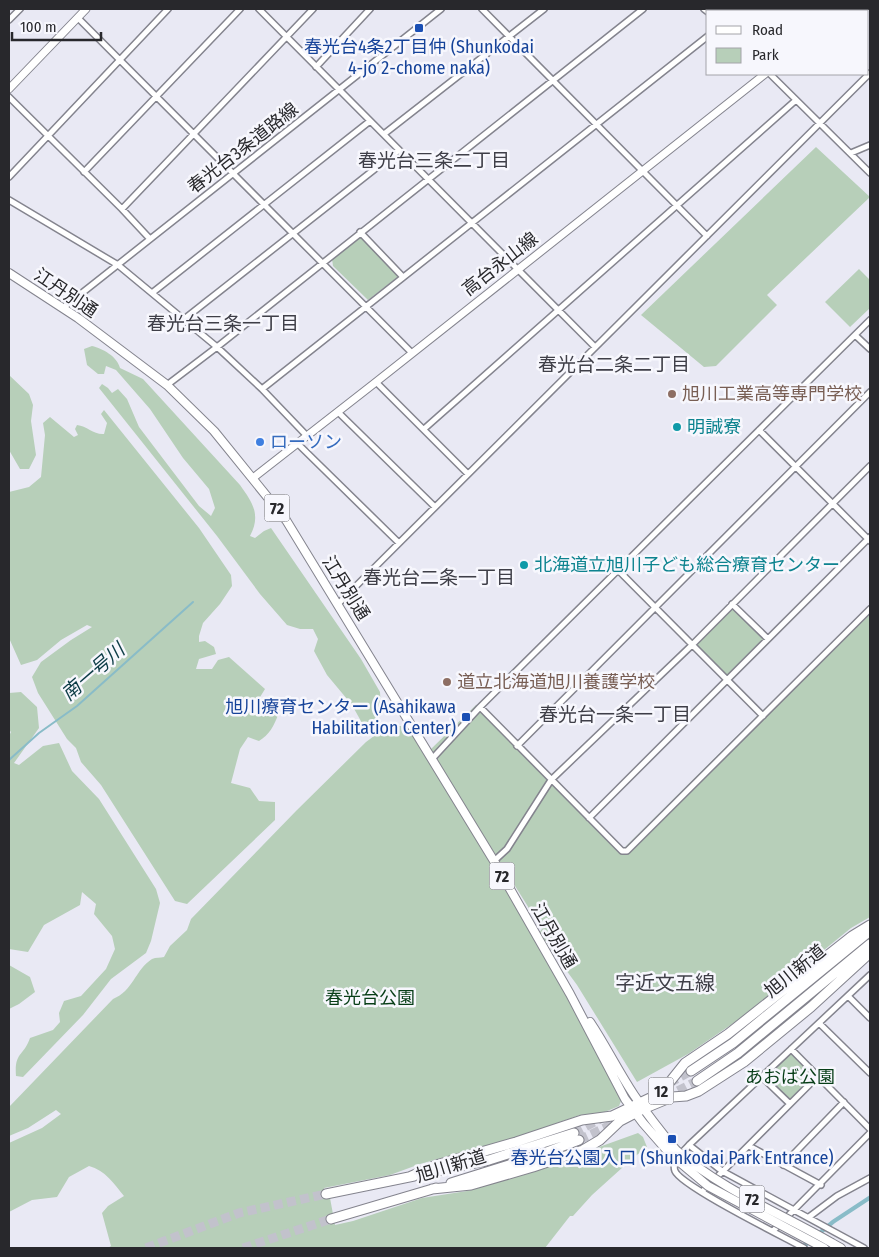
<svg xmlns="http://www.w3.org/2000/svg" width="879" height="1257" font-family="'Fira Sans Condensed','Noto Sans JP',sans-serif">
<rect width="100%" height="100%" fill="#e9e9f4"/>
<path fill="#b7cfb9" d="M816,147L870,197L767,295L777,305L716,366L704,367L641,315Z
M360,236L399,276L368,300L333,266L332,259Z
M859,269L870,280V308L850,327L825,302Z
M92,346C103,349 117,356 120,368L143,379L240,485C253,503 261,515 250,536L255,538L264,531L271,528L361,659L380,692L381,708L376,725L362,723L352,705L327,675L314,651L318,639L313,629H300L287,625L260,594L217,536L99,388L102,384L108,388L112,393L118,389L127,399L139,427L199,506L211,516L215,508L209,489L183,458L150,409L116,370L106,366L104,374H98L87,365L84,349Z
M9,375L29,394L33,405L31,421L36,455L29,469H20L9,450Z
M104,410L199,528L231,575L232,586L220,604L203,623L199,636V642L205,641L214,647L216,654L199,659L196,669H212L218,660L229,657L265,689L257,702L271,707L278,715C274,726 269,735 259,741L248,737L240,749L231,783L250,788L259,801L275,802V820L187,904L175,901L101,785L81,762L76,748L67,739L38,693L32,677L41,662L71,640L92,627L87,625L61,640L37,660L21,665L9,638V492L29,487L41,477L45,435L43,423L50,417L74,437L78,435L75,429L77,425C87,426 94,435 104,434L107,423L101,414Z
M732,604L768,639L727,680L692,645Z
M870,604V917L851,928L738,1020L688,1054L637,1082L577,985L539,933L542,929L430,750L476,705L620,852Z
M21,692L37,707L39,728L14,763L19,765L43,746L59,743L72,771L99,799L156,889L160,903L151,941L146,953L111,979L83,1015L23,1077L16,1076C14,1052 24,1056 30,1038L53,1030L60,1022L59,1013L64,1001L81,996L106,969L115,949L112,936L94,914L96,904L82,892L80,905L44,925L28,952L9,949V736L11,732L9,730V693Z
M394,726H401L403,729L409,726L568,995L620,1094L621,1101L619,1106L600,1114L580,1115L520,1136L420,1164L390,1175L324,1188L326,1199L330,1198L335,1225L353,1221L422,1198L467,1191L552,1164L638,1133L643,1137L647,1147L633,1158L592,1195L573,1216H570L545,1248H108L111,1246L102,1213L108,1206L124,1196C114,1184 105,1170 89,1166L69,1177L57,1197L32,1200L9,1212V1143L42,1128L61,1114L56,1110L28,1128L9,1136V1107L113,999C133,991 135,970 152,959C156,957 160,958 164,957L170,946L187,930L191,919L296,811L366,742L374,736Z
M9,965L30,977L35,992L19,1004L9,1009Z
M791,1049L818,1076L789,1103L762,1077Z"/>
<path fill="#89bcc8" d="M870,1195V1200L835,1223L805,1248H798L832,1220Z"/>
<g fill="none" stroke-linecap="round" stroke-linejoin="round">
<path stroke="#89bcc8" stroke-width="2" d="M9,760L39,733L77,706L193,602"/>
<path stroke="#c2c2cc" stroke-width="9" stroke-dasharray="9 4.5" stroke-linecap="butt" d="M669,1083L691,1071
M666,1097L697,1081
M574,1133L602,1118
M579,1140L617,1122
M146,1248L239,1213L326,1194
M243,1248L331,1219"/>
<g stroke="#84848e" stroke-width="8">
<path id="street" d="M259,9L595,347
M482,9L707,236
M704,9L708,12
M738,11L742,9
M78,18L412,353
M9,20L20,9
M316,67L370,9
M770,74L870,173
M9,97L122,209L150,239
M384,134L544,9
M851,153L870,145
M84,172L240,9
M9,177L168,9
M9,200L118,265L217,347L262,389L307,436
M122,209L313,9
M360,232L403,277
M152,293L370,121
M63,308L441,9
M183,320L399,150
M855,335L870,349
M376,382L468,474
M167,385L217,347L643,9
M262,389L708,36
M338,412L435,507
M424,429L796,100
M759,430L870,541
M298,444L399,543
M618,570L763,716
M338,604L870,73
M732,604L768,639
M480,707L622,851H627L870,609
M517,746L870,392
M432,759L480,707L870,320
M589,818L870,537
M494,861L507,849L551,780L692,645L870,466
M848,996L870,1018
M819,1023L870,1073
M791,1049L870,1129
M762,1077L789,1103
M689,1145L722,1171L864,1248
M749,1146L821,1185
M783,1165L844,1102
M702,1192L818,1076
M809,1217L837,1196L870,1178
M773,1231L870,1133
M804,1248C784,1237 681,1186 675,1171C671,1161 684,1151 689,1145L870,975"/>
</g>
<g stroke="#84848e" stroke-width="9">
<path id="secondary" d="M845,11L848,9
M9,89L86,9
M253,478L376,382L765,74"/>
</g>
<g stroke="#84848e" stroke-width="10">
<path id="primary" d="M9,273L78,318L167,385L214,431L286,520L494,861L570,994L625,1099L643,1123L671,1155
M590,1022C606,1046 618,1071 634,1095C647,1114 661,1132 676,1150
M832,1243L841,1248"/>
</g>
<g stroke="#84848e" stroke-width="11">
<path id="highway" d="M691,1071L733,1043L870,931
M697,1081L738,1053L870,944
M427,1173L489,1160L574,1133
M409,1177L436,1165L516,1142L582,1120L612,1116L650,1098L665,1088L685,1063L728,1034L852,936L870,925
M451,1183L528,1159L579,1140
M432,1189L471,1185L533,1167L583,1150L600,1140L620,1121L643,1109L672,1097L686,1096L699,1091L744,1062L811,1007L870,953
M326,1194L414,1176
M331,1219L436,1188"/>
</g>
<use href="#street" stroke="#fff" stroke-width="5"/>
<use href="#secondary" stroke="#fff" stroke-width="7"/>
<use href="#primary" stroke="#fff" stroke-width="8"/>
<use href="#highway" stroke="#fff" stroke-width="9"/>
<g stroke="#84848e" stroke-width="10" stroke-linecap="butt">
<path id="primary-bridge" d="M676,1150C722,1190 780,1213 832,1243
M671,1155L708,1186L824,1248"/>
</g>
<use href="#primary-bridge" stroke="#fff" stroke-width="8"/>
</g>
<g fill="#1a4fb4" stroke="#f7f7fd" stroke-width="2">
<rect x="414" y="23" width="10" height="10" rx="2.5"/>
<rect x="461" y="712" width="10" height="10" rx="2.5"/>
<rect x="667" y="1134" width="10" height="10" rx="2.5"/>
</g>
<g fill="#8d6e63" stroke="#f7f7fd" stroke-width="2">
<circle cx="672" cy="394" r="5"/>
<circle cx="447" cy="682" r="5"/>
</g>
<g fill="#0f9aa8" stroke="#f7f7fd" stroke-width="2">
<circle cx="677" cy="427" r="5"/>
<circle cx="524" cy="565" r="5"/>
</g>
<circle fill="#3f7fe0" stroke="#f7f7fd" stroke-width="2" cx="260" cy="442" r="5"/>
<g text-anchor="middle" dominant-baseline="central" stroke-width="5" stroke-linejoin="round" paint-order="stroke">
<g fill="#f7f7fd" stroke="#66666b" stroke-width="1">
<rect x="264.5" y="494.5" width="25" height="27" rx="4"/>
<rect x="489.5" y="862.5" width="25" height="27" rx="4"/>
<rect x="648.5" y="1077.5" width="25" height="27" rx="4"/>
<rect x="739.5" y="1185.5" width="25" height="27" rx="4"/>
</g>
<g font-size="16" font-weight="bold" fill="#28282c">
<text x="277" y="508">72</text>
<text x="502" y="876">72</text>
<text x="661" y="1091">12</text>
<text x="752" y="1199">72</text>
</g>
<g font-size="18" fill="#164399" stroke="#f7f7fd">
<text x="419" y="47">春光台4条2丁目仲 (Shunkodai<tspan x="419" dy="21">4-jo 2-chome naka)</tspan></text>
<text x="456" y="707" text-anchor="end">旭川療育センター (Asahikawa<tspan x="456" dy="21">Habilitation Center)</tspan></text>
<text x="672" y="1158">春光台公園入口 (Shunkodai Park Entrance)</text>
</g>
<g font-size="18" fill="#28282c" stroke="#f7f7fd">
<text transform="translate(243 148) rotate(-38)">春光台3条道路線</text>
<text transform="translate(500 264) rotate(-38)">高台永山線</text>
<text transform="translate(66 293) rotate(34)">江丹別通</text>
<text transform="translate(346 588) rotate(58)">江丹別通</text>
<text transform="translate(554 936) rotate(60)">江丹別通</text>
<text transform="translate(795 971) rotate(-39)">旭川新道</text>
<text transform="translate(451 1166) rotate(-17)">旭川新道</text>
</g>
<g font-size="18" fill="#785e54" stroke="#f7f7fd" text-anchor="start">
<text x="682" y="394">旭川工業高等専門学校</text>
<text x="457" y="682">道立北海道旭川養護学校</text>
</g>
<g font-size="18" fill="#0d838f" stroke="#f7f7fd" text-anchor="start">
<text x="687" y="427">明誠寮</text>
<text x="534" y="565">北海道立旭川子ども総合療育センター</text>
</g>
<g font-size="18" fill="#366cbe" stroke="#f7f7fd" text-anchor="start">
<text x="270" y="442">ローソン</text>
</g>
<g font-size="18" fill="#073e17" stroke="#f7f7fd">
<text x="370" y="998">春光台公園</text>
<text x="790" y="1077">あおば公園</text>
</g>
<g font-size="19" fill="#3f3f48" stroke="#f7f7fd">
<text x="434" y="160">春光台三条二丁目</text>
<text x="223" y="323">春光台三条一丁目</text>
<text x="614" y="364">春光台二条二丁目</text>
<text x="439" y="577">春光台二条一丁目</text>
<text x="615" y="714">春光台一条一丁目</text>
</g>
<g font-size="19" font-style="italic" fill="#0b3b45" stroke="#f7f7fd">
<text transform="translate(93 672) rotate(-41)">南一号川</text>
</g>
<g font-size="20" fill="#3f3f48" stroke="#f7f7fd">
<text x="665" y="983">字近文五線</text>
</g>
</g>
<rect width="879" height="1257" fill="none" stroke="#28282c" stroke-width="20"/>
<rect x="706" y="10" width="162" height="65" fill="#f7f7fd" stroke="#a4a4a9"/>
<rect x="716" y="26" width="25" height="8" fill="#ffffff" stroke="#a4a4a9"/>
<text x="752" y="35" font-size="15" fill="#28282c">Road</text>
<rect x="716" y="48" width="25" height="15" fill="#b7cfb9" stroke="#a4a4a9"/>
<text x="752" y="60" font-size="15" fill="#28282c">Park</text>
<path d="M12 32v8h89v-8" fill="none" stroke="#28282c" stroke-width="2.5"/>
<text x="20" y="32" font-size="15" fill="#28282c" stroke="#f7f7fd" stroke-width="4" paint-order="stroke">100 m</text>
</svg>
